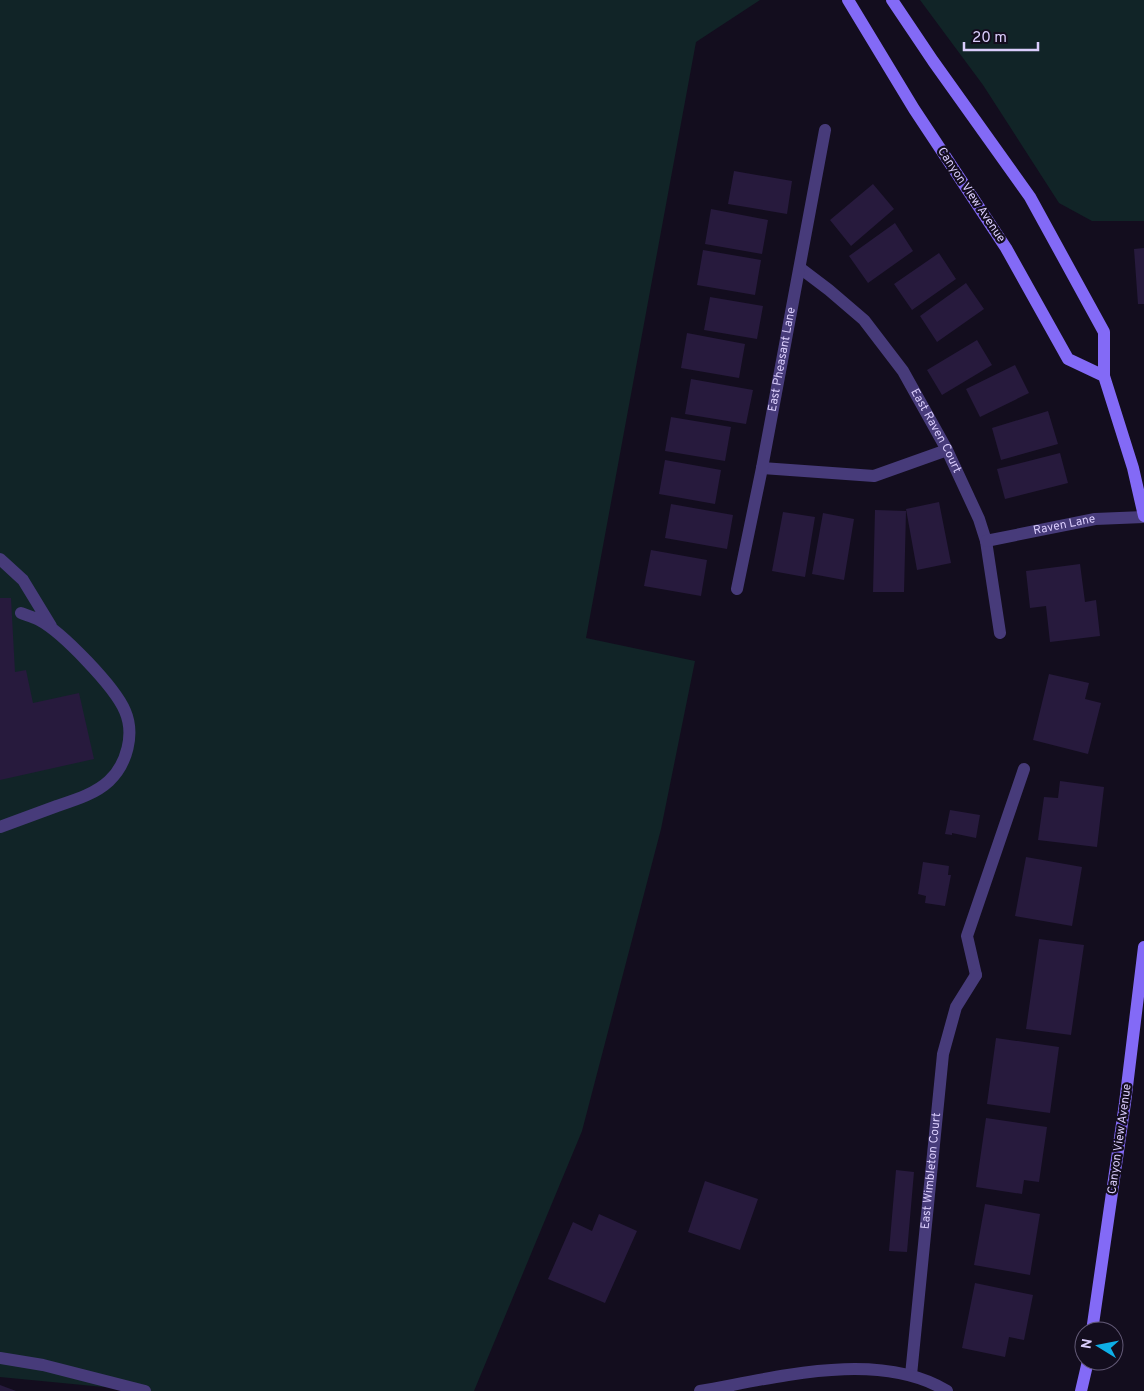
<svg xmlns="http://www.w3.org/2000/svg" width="1144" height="1391" font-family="Overpass,sans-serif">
<rect width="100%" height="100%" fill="#130d1e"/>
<path fill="#112427" d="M0,0H760L696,42L586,638L695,661L661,829L582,1131L474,1391H145L0,1377Z
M920,0H1144V221H1092L1059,203L983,85Z"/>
<path fill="#271a3d" d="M734,171L792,181L787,214L728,204Z
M873,184L894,209L851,246L830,220Z
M711,209L768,220L762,254L705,244Z
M895,223L913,251L868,283L849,256Z
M1144,248V304H1138L1134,249Z
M703,250L761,260L755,295L697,285Z
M939,253L956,279L912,310L894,284Z
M966,283L984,309L937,342L920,316Z
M710,297L763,306L757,339L704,330Z
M687,333L745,344L739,378L681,368Z
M977,340L992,365L942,395L927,370Z
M1015,365L1029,393L980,417L966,389Z
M691,379L753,390L746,424L685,414Z
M1048,411L1058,444L1001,460L992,428Z
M671,417L731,427L725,461L665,451Z
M1060,453L1068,483L1005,499L997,469Z
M665,460L721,470L715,504L659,494Z
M939,502L951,563L917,570L906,509Z
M671,504L733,515L727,549L665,538Z
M875,510L906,511L904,592H873Z
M783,512L815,517L805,577L772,571Z
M823,513L854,519L844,580L812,574Z
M651,550L707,560L701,596L644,586Z
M1080,564L1085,602L1096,600L1100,636L1050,642L1046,606L1030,608L1026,571Z
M0,598H11L15,672L26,670L33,703L79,693L94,759L0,780Z
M1049,674L1089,683L1085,699L1101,703L1088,754L1033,740Z
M1060,781L1104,787L1097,847L1038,840L1044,797L1058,798Z
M950,810L980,815L976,838L952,833V835L945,834Z
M1026,857L1082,867L1072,926L1015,916Z
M923,862L949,866L948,875H951L945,906L925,903L926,896L918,894Z
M1039,939L1084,945L1071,1035L1026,1029Z
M996,1038L1059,1047L1050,1113L987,1104Z
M986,1118L1047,1127L1039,1182L1024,1180L1022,1194L976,1187Z
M896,1170L914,1172L907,1252L889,1251Z
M705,1181L758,1199L740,1250L688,1232Z
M985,1204L1040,1214L1030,1275L974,1265Z
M599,1214L637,1231L605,1303L548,1279L573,1222L592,1231Z
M975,1283L1033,1295L1024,1340L1009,1337L1005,1357L962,1348Z
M0,1385L16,1391H0Z"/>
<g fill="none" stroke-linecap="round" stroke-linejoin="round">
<path stroke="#473b7a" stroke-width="12" d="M0,559L23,580L51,626
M0,827C19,820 38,813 57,806C75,800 95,794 109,781C127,764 135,734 125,711C115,687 62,632 39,620C33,617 26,615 21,613
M976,975L967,936L1024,769"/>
<g stroke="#473b7a" stroke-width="12">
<path id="s1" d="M800,268L829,290L864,320L903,371L947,450L979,519L986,541L1000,633"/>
<path d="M762,468L874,476L947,450"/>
<path id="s2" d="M986,541L1095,519L1144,517"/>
<path id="s3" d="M737,589L762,468L825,130"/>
<path d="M0,1358L43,1365L145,1391"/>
<path id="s4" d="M911,1375L943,1054L956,1007L976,975"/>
<path d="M700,1391C775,1378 878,1349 947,1391"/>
</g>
<path stroke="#836af6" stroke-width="12" d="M848,0L914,109L1006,248L1068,359L1104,376
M892,0L933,61L1030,197L1104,332V376L1133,468L1144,516
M1092,1331L1125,1103L1144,947
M1081,1391L1088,1361"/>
</g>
<g text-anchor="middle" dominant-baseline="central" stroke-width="4.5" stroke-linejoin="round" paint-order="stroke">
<g font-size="12" fill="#dacdfc" stroke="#130d1e">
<text transform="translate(971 195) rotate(56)">Canyon View Avenue</text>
<text stroke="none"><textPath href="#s3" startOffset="234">East Pheasant Lane</textPath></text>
<text stroke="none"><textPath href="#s1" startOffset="215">East Raven Court</textPath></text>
<text stroke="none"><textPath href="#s2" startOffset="80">Raven Lane</textPath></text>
<text transform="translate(1120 1139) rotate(-82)">Canyon View Avenue</text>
<text stroke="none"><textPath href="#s4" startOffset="205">East Wimbleton Court</textPath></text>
</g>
</g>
<g transform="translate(1099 1346) rotate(280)"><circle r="24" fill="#130d1e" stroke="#635a77"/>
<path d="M0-4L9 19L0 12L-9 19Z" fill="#0eafe7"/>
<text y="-8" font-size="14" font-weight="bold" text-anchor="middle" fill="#dacdfc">N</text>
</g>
<path d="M964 42v8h74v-8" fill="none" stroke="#dacdfc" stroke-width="2.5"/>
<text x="972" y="42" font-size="15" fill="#dacdfc" stroke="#130d1e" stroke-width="4" paint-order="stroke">20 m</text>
</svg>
